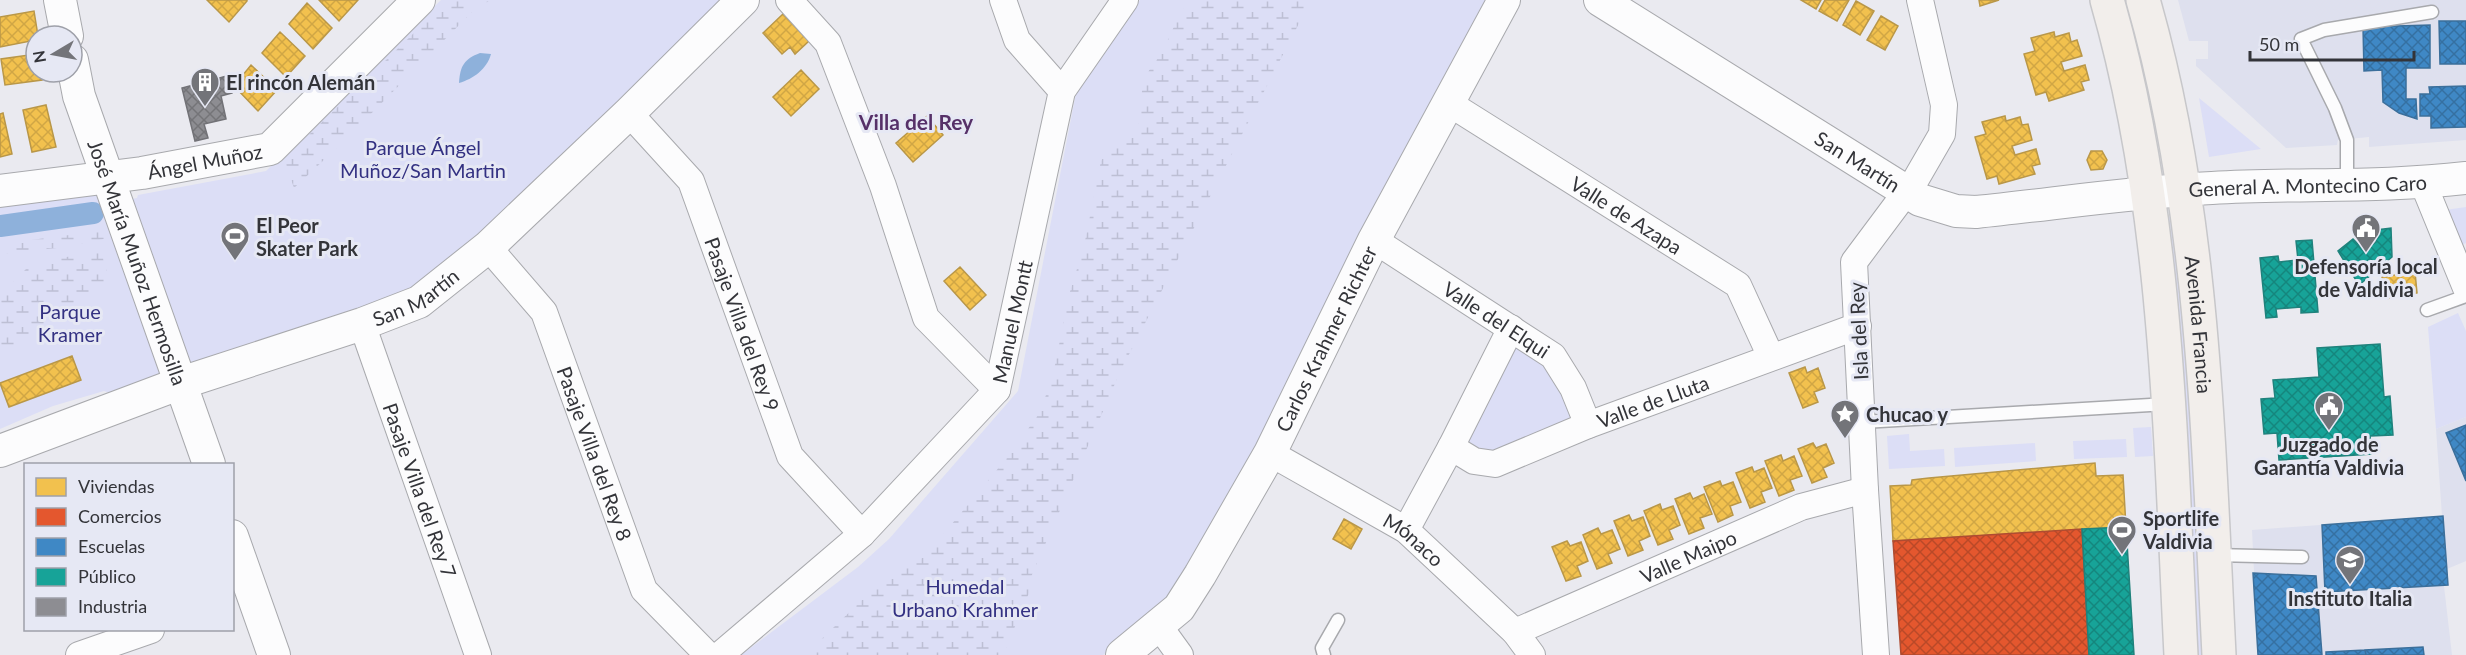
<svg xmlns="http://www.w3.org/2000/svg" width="2466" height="655" font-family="Lato,sans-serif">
<defs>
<pattern id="wetland-marsh" width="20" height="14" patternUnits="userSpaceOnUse" patternTransform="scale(1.5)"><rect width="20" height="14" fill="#dcdef6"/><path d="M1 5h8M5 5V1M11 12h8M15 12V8" fill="none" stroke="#bdbfd4"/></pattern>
<pattern id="homes-cross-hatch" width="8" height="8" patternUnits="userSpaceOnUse" patternTransform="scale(1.5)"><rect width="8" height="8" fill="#f2c14e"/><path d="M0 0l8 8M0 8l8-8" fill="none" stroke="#d0a645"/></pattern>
<pattern id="shops-cross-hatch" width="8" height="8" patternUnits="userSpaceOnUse" patternTransform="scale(1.5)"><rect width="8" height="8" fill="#e4572e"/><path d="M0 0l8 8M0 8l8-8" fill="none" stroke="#b94928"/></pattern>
<pattern id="schools-cross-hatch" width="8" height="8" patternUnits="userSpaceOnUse" patternTransform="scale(1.5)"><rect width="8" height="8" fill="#3f88c5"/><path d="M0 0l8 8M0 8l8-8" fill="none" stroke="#3570a1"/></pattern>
<pattern id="public-cross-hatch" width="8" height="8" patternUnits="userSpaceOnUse" patternTransform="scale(1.5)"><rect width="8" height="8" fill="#17a398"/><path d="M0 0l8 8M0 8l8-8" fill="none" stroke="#15867d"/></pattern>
<pattern id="industry-cross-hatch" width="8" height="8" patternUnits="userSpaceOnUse" patternTransform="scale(1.5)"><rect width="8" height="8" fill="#8d8d92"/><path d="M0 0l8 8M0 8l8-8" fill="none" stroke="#747478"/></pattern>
</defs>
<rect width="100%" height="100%" fill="#eaeaf0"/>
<path fill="#dee0ee" d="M2178,0H2466V140L2369,147V137L2338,140L2337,145L2286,148L2196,66V59H2208V41H2189Z
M2466,417V561L2447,569L2448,585L2444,586L2452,655H2258L2252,530L2442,516L2436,429Z"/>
<path fill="#dcdef6" d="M441,0H732L425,286L365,312L143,380L110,393L104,391L53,406L0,429V201L88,190L101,195L105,204L137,198L138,195L266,171Z
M1140,0H1491L1259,450L1169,605L1103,655H741L858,567L889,539L1018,391L1077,88Z
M2117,0H2129L2138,32L2159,144L2145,78L2132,56Z
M2199,98L2261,149L2209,157Z
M2466,207V243L2462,245L2445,210Z
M2171,216L2186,339L2206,655H2194L2161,221Z
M2458,313L2466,331V417L2436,429L2428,327Z
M1521,343L1552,362L1576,409L1571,426L1491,458L1468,450L1464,435L1509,347Z
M2151,427L2153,456L2135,457L2133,428Z
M1909,434L1910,451L1944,449L1945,466L1889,469L1887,436Z
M2126,439L2127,457L2074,459L2073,441Z
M2035,443L2036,461L1955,467L1954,448Z"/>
<path fill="url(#wetland-marsh)" d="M448,0H492L478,6L340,145L294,188L284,159Z
M1190,0H1311L1120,372L1031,577L1034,581L1003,655H805L893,570C905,565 917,563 926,555L1011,453L1040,412L1053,375L1069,295L1084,246L1101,161L1113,143L1132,138C1146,118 1138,102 1144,81C1147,71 1156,62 1161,53C1171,36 1177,15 1190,0Z
M108,230L109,238L57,248L0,254V244Z
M101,251L111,286L59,316L0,355V287L9,286L32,263Z"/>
<path fill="#8eb1db" d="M480,53L491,54C487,69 473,79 459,83C460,66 464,59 480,53Z"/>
<path fill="url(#homes-cross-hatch)" stroke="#b99748" stroke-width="1.5" d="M207,0H247V1L229,22Z
M319,0H358L339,21Z
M1801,0H1821L1816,9Z
M1825,0H1849L1837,21L1819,11Z
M1979,0H1999L1980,6Z
M1856,1L1874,11L1860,35L1843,25Z
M307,3L332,28L313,49L289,24Z
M34,11L38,36H36V40L0,47V17Z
M784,13L809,41L795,54L790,47L782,54L763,33Z
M1881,16L1898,26L1885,50L1867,40Z
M280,32L305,56L286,77L262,53Z
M2054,32L2055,37L2069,33L2071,42L2077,40L2082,56L2061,62L2064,71L2085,65L2089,80L2081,82L2084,90L2049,101L2046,92L2036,95L2024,54L2035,51L2031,38Z
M36,54V72H41L42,80L5,85L1,59Z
M251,65L277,90L258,111L234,86Z
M801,70L819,89L791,116L773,97Z
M46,105L56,147L32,152L23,110Z
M3,113L12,154L0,157V114Z
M927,116L943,135L913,162L896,143Z
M2005,116L2006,121L2020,117L2022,125L2028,124L2032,140L2012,146L2015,155L2036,149L2040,164L2032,166L2035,174L1999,184L1997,176L1987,179L1975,137L1986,134L1982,122Z
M2091,151H2102L2107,160L2103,169L2091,170L2087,160Z
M960,267L986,295L970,310L944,281Z
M2415,272L2417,293L2385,299L2382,277Z
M72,356L81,380L9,407L0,383Z
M1805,367L1807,373L1818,368L1825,388L1814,392L1818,402L1803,408L1789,373Z
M1813,443L1816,448L1826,444L1834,463L1823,468L1827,477L1812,483L1798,449Z
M1781,455L1783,461L1794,456L1802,476L1790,480L1794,490L1779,496L1765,461Z
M2095,463L2096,476L2123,475L2126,527L1893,541L1890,486L1911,485L1912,480L1929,478Z
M1752,467L1754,472L1764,468L1772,488L1761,492L1765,502L1750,508L1736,473Z
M1720,481L1722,486L1733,482L1741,502L1730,506L1733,515L1718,522L1704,487Z
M1690,493L1693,499L1704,494L1712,514L1700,518L1704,528L1689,534L1675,499Z
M1660,504L1662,510L1673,506L1680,525L1669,530L1673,539L1658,545L1644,511Z
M1629,515L1632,521L1643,517L1650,536L1639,541L1643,550L1628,556L1614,521Z
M1344,519L1362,529L1351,549L1333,539Z
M1598,528L1601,534L1612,530L1620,549L1608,554L1612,563L1597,569L1583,535Z
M1567,541L1570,546L1581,542L1588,561L1577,566L1581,576L1566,581L1552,547Z"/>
<path fill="url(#shops-cross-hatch)" stroke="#af4c31" stroke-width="1.5" d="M2082,529L2089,655H1901L1893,541Z"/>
<path fill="url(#schools-cross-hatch)" stroke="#3b6f9b" stroke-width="1.5" d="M2439,21H2466V64H2440Z
M2430,25V68H2406V99H2416L2417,119L2399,113L2383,102L2382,70L2364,71L2363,27Z
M2466,86V127L2431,128V116H2420V94H2430L2429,87Z
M2466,425V481L2446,433Z
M2443,516L2448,585L2325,592L2322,525Z
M2253,573L2316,576L2322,655H2258Z
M2423,647L2424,655H2366L2365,650Z
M2365,650L2366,655H2326V652Z"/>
<path fill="url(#public-cross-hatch)" stroke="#1f827c" stroke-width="1.5" d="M2391,228L2392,257L2359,285L2338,251L2353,239L2364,250L2376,242V230Z
M2312,240L2318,312L2301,313V307L2276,309L2277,317L2266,318L2260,258L2278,256L2279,262L2298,260L2296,241Z
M2380,344L2384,397L2390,396L2393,435L2370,436L2372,454L2279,460L2277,433L2264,434L2261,399L2275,398L2273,380L2319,377L2317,348Z
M2126,527L2134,655H2089L2082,529Z"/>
<path fill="url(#industry-cross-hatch)" stroke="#727277" stroke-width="1.5" d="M227,76L232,93L221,96L226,119L204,124L208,138L195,141L182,88Z"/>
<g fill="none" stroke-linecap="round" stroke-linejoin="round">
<path stroke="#8eb1db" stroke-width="22" d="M0,226L93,213"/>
<g stroke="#a8a9ad" stroke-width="15">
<path id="service" d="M2347,185V140L2335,108L2301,39L2324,30L2432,12
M2427,310L2466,296
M1863,422L2167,404
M2215,555L2302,557
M1324,655L1322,648L1338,620"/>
</g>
<g stroke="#a8a9ad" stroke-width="28">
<g id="minor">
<path d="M789,0L828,43L883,186L926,318L997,390"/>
<path d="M1003,0L1017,40L1062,91"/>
<path id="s1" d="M1447,102L1738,285L1771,357"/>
<path id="s2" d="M629,113L691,181L790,456L862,534"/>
<path d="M2423,183L2466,288"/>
<path id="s3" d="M1374,240L1553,356L1573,388L1588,425"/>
<path id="s4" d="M488,247L544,312L644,590L708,655"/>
<path id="s5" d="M362,324L478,655"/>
<path id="s6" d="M1451,447L1474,461L1495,464L1588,425L1858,326"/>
<path id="s7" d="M1270,453L1406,530L1515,632L1532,655"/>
<path d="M1406,530L1451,447L1511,328"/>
<path d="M1159,626L1180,655"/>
<path id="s8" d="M1515,632L1801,507L1865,490"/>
<path d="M79,655L151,630"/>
<path id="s9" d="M720,655L862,534L997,390L1062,91L1125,0"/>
<path d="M1876,655L1865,490L1854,262L1916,179L1942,134L1944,105L1920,0"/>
</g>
</g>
<g stroke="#a8a9ad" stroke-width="34">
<g id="tertiary">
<path d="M60,0L67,36"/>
<path id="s10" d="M1600,0L1920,200L1956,211L1976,212C2054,204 2133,192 2212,188C2296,183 2381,188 2466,178"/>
<path id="s11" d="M72,60L79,96L209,464"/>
<path id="s12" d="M0,191L142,173L270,149L419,0"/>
<path id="s13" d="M0,451L181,383L362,324L419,302L488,247L629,113L743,0"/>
<path d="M232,536L274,655"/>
<path id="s14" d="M1122,655L1179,608L1200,575L1270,453L1374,240L1504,0"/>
</g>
</g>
<g stroke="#c7c7ca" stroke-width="36">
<g id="primary">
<path d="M2107,0C2168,212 2170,436 2181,655"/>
<path id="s15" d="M2143,0C2204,212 2208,436 2219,655"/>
</g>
</g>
<use href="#service" stroke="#fcfcfd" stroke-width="12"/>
<use href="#minor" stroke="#fcfcfd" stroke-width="26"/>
<use href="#tertiary" stroke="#fcfcfd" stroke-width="32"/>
<use href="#primary" stroke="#f2eeeb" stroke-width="33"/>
</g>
<defs>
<g id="building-pin" transform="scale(1.5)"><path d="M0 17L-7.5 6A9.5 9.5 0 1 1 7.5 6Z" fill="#737479" stroke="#e6e8f4"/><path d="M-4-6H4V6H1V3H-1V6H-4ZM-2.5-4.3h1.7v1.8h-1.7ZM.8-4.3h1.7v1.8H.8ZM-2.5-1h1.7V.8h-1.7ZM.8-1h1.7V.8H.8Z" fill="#fff"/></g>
<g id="civic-pin" transform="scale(1.5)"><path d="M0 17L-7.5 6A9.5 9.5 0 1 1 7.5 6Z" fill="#737479" stroke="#e6e8f4"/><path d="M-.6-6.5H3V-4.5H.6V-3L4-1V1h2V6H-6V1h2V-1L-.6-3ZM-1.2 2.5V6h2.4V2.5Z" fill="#fff"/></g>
<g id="stadium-pin" transform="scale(1.5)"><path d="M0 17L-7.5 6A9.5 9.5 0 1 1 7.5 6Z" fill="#737479" stroke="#e6e8f4"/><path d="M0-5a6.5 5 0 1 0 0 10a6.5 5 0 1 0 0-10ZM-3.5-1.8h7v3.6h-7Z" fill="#fff"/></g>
<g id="sight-pin" transform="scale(1.5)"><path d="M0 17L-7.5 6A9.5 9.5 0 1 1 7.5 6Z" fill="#737479" stroke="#e6e8f4"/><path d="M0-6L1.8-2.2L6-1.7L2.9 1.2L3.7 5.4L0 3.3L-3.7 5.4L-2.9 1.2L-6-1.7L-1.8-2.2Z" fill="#fff"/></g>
<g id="school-pin" transform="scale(1.5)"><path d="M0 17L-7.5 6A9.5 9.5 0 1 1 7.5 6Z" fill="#737479" stroke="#e6e8f4"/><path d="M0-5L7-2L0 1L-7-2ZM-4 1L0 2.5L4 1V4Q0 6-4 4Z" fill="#fff"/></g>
</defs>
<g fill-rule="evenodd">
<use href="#building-pin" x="205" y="82"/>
<use href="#civic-pin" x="2366" y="228"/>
<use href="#stadium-pin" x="235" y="236"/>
<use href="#civic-pin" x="2329" y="406"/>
<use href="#sight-pin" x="1845" y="414"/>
<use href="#stadium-pin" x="2122" y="530"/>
<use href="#school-pin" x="2350" y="560"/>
</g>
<g text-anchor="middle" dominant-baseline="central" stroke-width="6" stroke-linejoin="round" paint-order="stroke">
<g font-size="20" font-weight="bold" fill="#333439" stroke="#e6e8f4" text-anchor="start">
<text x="226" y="82">El rincón Alemán</text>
<text x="256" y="225">El Peor<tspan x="256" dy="23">Skater Park</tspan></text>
<text x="2366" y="266" text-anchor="middle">Defensoría local<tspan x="2366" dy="23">de Valdivia</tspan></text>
<text x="1866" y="414">Chucao y</text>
<text x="2329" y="444" text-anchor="middle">Juzgado de<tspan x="2329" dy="23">Garantía Valdivia</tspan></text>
<text x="2143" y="518">Sportlife<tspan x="2143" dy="23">Valdivia</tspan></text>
<text x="2350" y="598" text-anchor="middle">Instituto Italia</text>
</g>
<g font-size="20" fill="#333182" stroke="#e6e8f4">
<text x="423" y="147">Parque Ángel<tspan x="423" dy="23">Muñoz/San Martin</tspan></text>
<text x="70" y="311">Parque<tspan x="70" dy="23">Kramer</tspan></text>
<text x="965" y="586">Humedal<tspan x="965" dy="23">Urbano Krahmer</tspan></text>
</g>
<g font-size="20" fill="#333439" stroke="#e6e8f4">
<text stroke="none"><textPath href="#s12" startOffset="207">Ángel Muñoz</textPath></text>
<text stroke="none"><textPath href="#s10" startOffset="304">San Martín</textPath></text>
<text stroke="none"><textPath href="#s10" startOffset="768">General A. Montecino Caro</textPath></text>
<text stroke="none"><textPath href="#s1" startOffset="212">Valle de Azapa</textPath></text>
<text stroke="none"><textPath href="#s11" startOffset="213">José María Muñoz Hermosilla</textPath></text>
<text stroke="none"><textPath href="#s13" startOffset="444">San Martín</textPath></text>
<text stroke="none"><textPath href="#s3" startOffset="146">Valle del Elqui</textPath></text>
<text stroke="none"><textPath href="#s9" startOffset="454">Manuel Montt</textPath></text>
<text stroke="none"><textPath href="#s2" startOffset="244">Pasaje Villa del Rey 9</textPath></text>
<text stroke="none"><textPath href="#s15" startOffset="330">Avenida Francia</textPath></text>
<text transform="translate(1858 331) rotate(-93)">Isla del Rey</text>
<text stroke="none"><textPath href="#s14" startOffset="381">Carlos Krahmer Richter</textPath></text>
<text stroke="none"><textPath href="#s6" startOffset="218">Valle de Lluta</textPath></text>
<text stroke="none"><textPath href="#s4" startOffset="236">Pasaje Villa del Rey 8</textPath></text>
<text stroke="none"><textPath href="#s5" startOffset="176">Pasaje Villa del Rey 7</textPath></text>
<text stroke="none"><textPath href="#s7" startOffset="168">Mónaco</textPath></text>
<text stroke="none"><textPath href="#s8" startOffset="189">Valle Maipo</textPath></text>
</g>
<g font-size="21" font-weight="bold" fill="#563068" stroke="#e6e8f4">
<text x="916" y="121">Villa del Rey</text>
</g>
</g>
<rect x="24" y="463" width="210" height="168" fill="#e6e8f4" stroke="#9ea0a9" stroke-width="1.5"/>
<rect x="36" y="478" width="30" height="18" fill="#f2c14e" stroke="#9ea0a9" stroke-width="1.5"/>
<text x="78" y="493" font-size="18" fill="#333439">Viviendas</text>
<rect x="36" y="508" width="30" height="18" fill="#e4572e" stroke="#9ea0a9" stroke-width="1.5"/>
<text x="78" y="523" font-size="18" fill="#333439">Comercios</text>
<rect x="36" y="538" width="30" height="18" fill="#3f88c5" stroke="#9ea0a9" stroke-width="1.5"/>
<text x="78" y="553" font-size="18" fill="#333439">Escuelas</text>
<rect x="36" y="568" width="30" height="18" fill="#17a398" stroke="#9ea0a9" stroke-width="1.5"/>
<text x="78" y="583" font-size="18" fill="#333439">Público</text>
<rect x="36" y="598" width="30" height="18" fill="#8d8d92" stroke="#9ea0a9" stroke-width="1.5"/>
<text x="78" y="613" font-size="18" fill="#333439">Industria</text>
<g transform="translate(54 54) rotate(260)"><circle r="28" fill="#e6e8f4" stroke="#9ea0a9" stroke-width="1.5"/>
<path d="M0-4.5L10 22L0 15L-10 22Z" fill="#737479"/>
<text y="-9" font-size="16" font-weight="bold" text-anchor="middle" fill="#333439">N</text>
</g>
<path d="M2250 51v9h164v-9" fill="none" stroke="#333439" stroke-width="3"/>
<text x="2259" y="51" font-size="18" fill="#333439" stroke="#e6e8f4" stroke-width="4.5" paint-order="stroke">50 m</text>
</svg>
